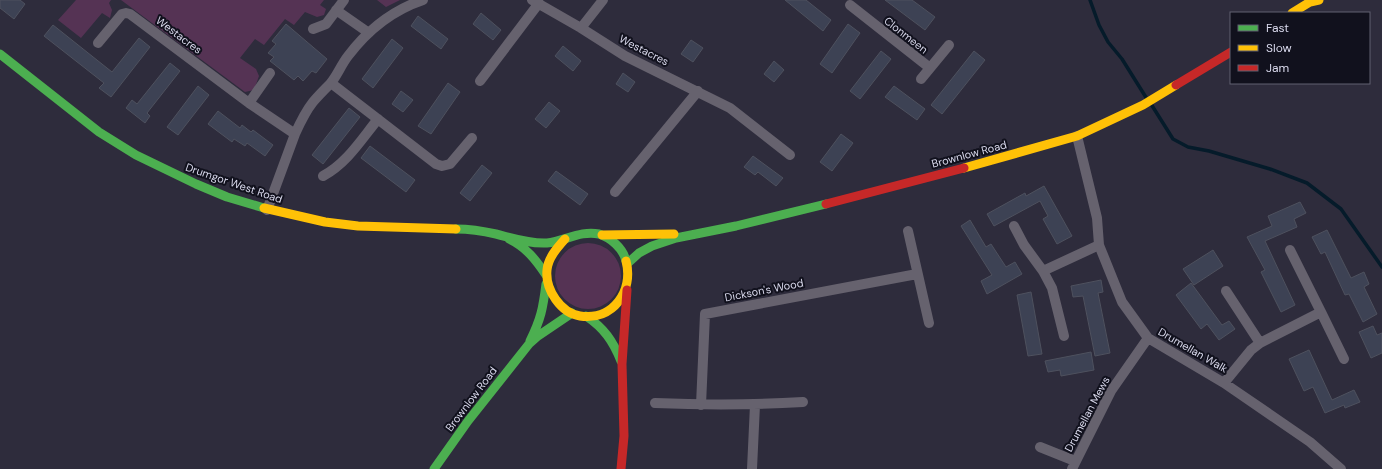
<svg xmlns="http://www.w3.org/2000/svg" width="1382" height="469" font-family="'DM Sans',sans-serif">
<rect width="100%" height="100%" fill="#2e2c3c"/>
<path fill="#553354" d="M76,0H111L109,3L112,10L110,18L102,13L81,38L58,20Z
M121,0H324L320,5L326,9L324,15L317,17L305,12L294,25L285,19L264,45L255,39L240,58L256,69L259,76L254,90L245,92Z
M377,0H400L386,7Z
M555 276a33 33 0 1 1 66 0a33 33 0 1 1-66 0Z"/>
<g fill="none" stroke-linecap="round" stroke-linejoin="round">
<path stroke="#051b2a" stroke-width="3.5" d="M1090,0L1099,25L1108,42L1122,59L1147,99
M1151,104L1173,139L1188,147L1209,151L1270,169L1307,183L1341,209L1382,267"/>
</g>
<path fill="#3d4254" stroke="#4e515e" d="M0,0H20L25,4L14,19L0,8Z
M785,0H806L831,20L823,31Z
M885,0H912L935,17L925,30Z
M481,13L501,30L493,40L473,24Z
M418,16L448,39L441,49L411,26Z
M286,24L327,59L316,73L312,71L303,81L298,76L294,80L270,61L274,57L268,53L276,44L272,41Z
M848,24L860,33L832,73L820,64Z
M53,25L112,72L139,38L150,47L111,97L99,88L104,83L44,36Z
M392,39L403,48L373,88L362,79Z
M691,40L703,48L693,62L681,54Z
M563,46L581,61L573,71L555,56Z
M881,51L891,59L860,99L850,91Z
M974,51L985,60L942,114L931,105Z
M774,61L784,70L774,82L764,74Z
M170,63L180,71L147,113L150,116L145,123L126,108L132,100L137,104Z
M623,73L635,82L628,92L616,84Z
M448,83L460,92L431,134L418,126Z
M198,86L209,95L178,135L167,127Z
M894,86L925,109L917,120L885,97Z
M401,91L413,100L403,112L392,104Z
M549,102L560,111L546,128L535,119Z
M349,108L360,117L323,164L312,155Z
M218,111L240,128L242,125L251,132L253,130L273,145L265,156L247,143L245,146L234,139L232,142L208,124Z
M841,134L853,143L832,171L820,162Z
M370,146L415,180L406,192L361,158Z
M753,156L783,178L776,186L758,172L755,175L744,167Z
M482,165L492,173L470,201L460,193Z
M556,171L588,194L580,205L548,181Z
M1044,186L1072,236L1057,244L1043,219L1048,216L1040,201L994,226L987,214L1025,193L1026,196Z
M1300,202L1306,213L1294,219L1297,227L1265,241L1295,305L1281,312L1261,272L1265,270L1247,237L1272,226L1268,216Z
M970,220L986,247L991,244L1006,267L1015,262L1022,274L987,294L981,281L992,275L961,226Z
M1327,230L1351,278L1364,272L1369,284L1364,287L1377,314L1363,322L1349,294L1345,295L1325,252L1321,254L1312,237Z
M1213,250L1223,266L1194,285L1183,269Z
M1101,280L1103,292L1098,293L1110,353L1095,356L1083,296L1073,297L1071,286Z
M1191,283L1222,325L1229,321L1235,329L1219,340L1207,324L1201,329L1176,295Z
M1031,292L1042,354L1028,356L1017,295Z
M1373,326L1377,335L1382,333V353L1371,358L1359,332Z
M1309,350L1332,400L1354,390L1360,402L1345,408L1344,405L1325,413L1313,387L1304,391L1289,359Z
M1091,352L1094,370L1061,376L1060,370L1048,372L1045,361Z"/>
<g fill="none" stroke-linecap="round" stroke-linejoin="round">
<path stroke="#66626e" stroke-width="10" d="M532,0L581,28L625,56L730,108L790,155
M850,5L930,68
M336,10L369,33
M581,28L603,0
M313,29L326,24L344,0
M98,43L122,14L126,13L130,14L249,103L295,134
M921,79L949,45
M480,81L539,3
M331,83L436,164L442,166L450,164L472,138
M249,103L270,73
M1077,136L1097,218L1099,245L1122,302L1148,338L1224,383L1310,442L1341,469
M323,176C347,163 361,140 378,119
M615,192L698,91
M267,210L295,134C300,123 305,112 313,102C318,96 324,90 330,84C337,76 341,65 348,56C367,31 393,10 423,0
M1014,226L1024,245L1043,271L1052,288L1064,336
M908,231L929,323
M1290,250L1321,312
M1043,271L1099,245
M1226,291L1260,343
M1224,383L1251,350L1260,343L1321,312L1344,359
M655,403C704,405 753,405 803,402
M701,405L705,314L917,274
M1040,447L1075,461
M752,469L755,405
M1072,469L1111,391L1148,338"/>
<path stroke="#4caf50" stroke-width="9" d="M0,54L99,132L136,155L196,184L227,197L264,208
M456,229C469,229 483,231 496,234C512,238 530,244 547,243C565,241 581,230 599,234C611,238 623,248 626,261
M509,239C526,247 536,260 546,275
M628,263L639,253L652,246L676,238L736,226L826,204
M586,316C604,328 613,341 621,361
M530,341C541,319 543,308 546,284
M434,469L468,421L529,344L538,336L572,313"/>
<path stroke="#ffc107" stroke-width="9" d="M1292,13L1310,2L1319,0
M964,168L1077,136L1143,105L1176,85
M264,208L325,222L358,226L456,229
M602,235L674,234
M565,239C557,248 548,258 547,270C545,290 561,313 580,316C613,321 634,291 626,261"/>
<path stroke="#c62828" stroke-width="9" d="M1176,85L1231,52
M826,204L964,168
M621,469L624,436L622,364L627,290"/>
</g>
<g text-anchor="middle" dominant-baseline="central" stroke-width="4" stroke-linejoin="round" paint-order="stroke">
<g font-size="11" fill="#d9d9ec" stroke="#11111d">
<text transform="translate(179 35) rotate(37)">Westacres</text>
<text transform="translate(906 35) rotate(38)">Clonmeen</text>
<text transform="translate(644 50) rotate(27)">Westacres</text>
<text transform="translate(969 154) rotate(-15)">Brownlow Road</text>
<text transform="translate(234 183) rotate(19)">Drumgor West Road</text>
<text transform="translate(764 290) rotate(-11)">Dickson's Wood</text>
<text transform="translate(1193 350) rotate(30)">Drumellan Walk</text>
<text transform="translate(471 399) rotate(-53)">Brownlow Road</text>
<text transform="translate(1087 414) rotate(-62)">Drumellan Mews</text>
</g>
</g>
<rect x="1230" y="12" width="140" height="72" fill="#11111d" stroke="#616170"/>
<rect x="1238" y="25" width="20" height="6" fill="#4caf50" stroke="#616170"/>
<text x="1266" y="32" font-size="12" fill="#d9d9ec">Fast</text>
<rect x="1238" y="45" width="20" height="6" fill="#ffc107" stroke="#616170"/>
<text x="1266" y="52" font-size="12" fill="#d9d9ec">Slow</text>
<rect x="1238" y="65" width="20" height="6" fill="#c62828" stroke="#616170"/>
<text x="1266" y="72" font-size="12" fill="#d9d9ec">Jam</text>
</svg>
